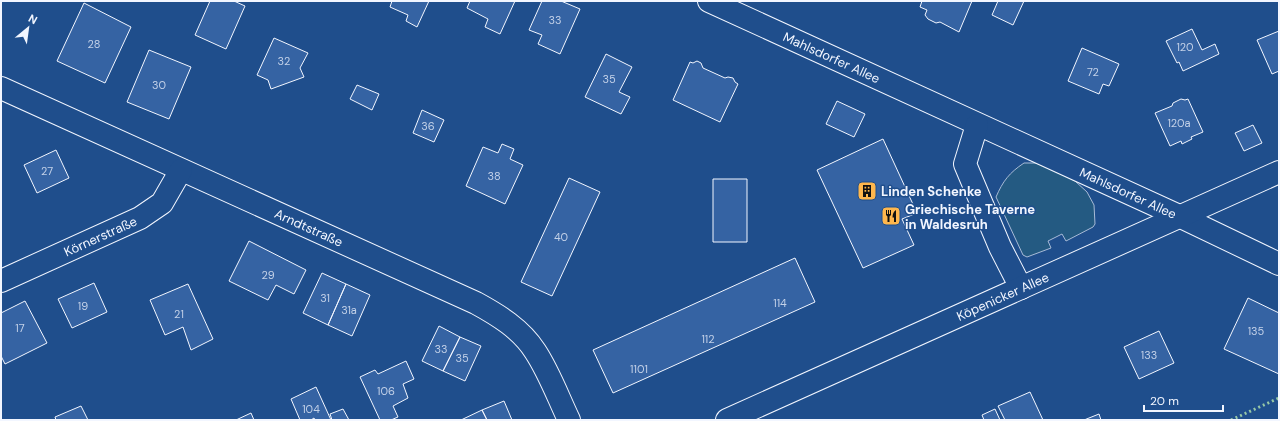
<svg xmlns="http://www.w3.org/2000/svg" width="1280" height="421" font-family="'DM Sans',sans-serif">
<rect width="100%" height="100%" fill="#1f4e8c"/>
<path fill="#245a82" stroke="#a8bbd7" d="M1024,163H1036L1054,170L1075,181L1087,192L1094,205L1095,224L1093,227L1066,241L1062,234L1048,241L1051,248L1027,257L1023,255L996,197C1003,181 1009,173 1024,163Z"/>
<path fill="#3563a3" stroke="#f2f6ff" d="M210,1H234L245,6L226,49L195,35Z
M392,1H429L417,27L406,21L408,15L390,7Z
M470,1H515L500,34L485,27L488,19L467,8Z
M542,1H561L580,9L560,54L538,44L542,35L529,30Z
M922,1H972L959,32L940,22L936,23L928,19L925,15L927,10L920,7Z
M998,1H1024L1013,25L992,15Z
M84,3L131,27L105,83L57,61Z
M1192,29L1202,50L1215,44L1219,54L1183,71L1179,62L1177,63L1166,41Z
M1279,31V71L1272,74L1257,40Z
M274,38L308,53L300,68L304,77L271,89L268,80L257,75Z
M1082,48L1119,64L1109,86L1103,84L1099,94L1068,81Z
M149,50L191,67L169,119L127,102Z
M606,54L632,67L619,92L630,97L621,114L585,97Z
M697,61L701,63L703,68L725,78L728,77L733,78L735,82L738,84L720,122L673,100L690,62L693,63Z
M357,85L379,94L372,110L350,99Z
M1181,99L1185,100L1188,99L1203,132L1191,137L1192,139L1182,144L1181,141L1170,146L1155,113L1172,106L1173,103Z
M837,101L865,114L854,137L826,124Z
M422,110L444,120L434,142L413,133Z
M1253,125L1262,143L1244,151L1235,133Z
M883,139L917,213L902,219L914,245L863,268L817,170Z
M502,144L514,149L510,159L523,165L505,204L466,186L483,147L498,153Z
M56,150L69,178L37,193L24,165Z
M569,178L600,192L552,296L521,282Z
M713,179H747V242H713Z
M249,241L306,270L294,294L276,285L268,300L229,281Z
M795,258L815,302L613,393L593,350Z
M322,273L346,284L328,325L303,313Z
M94,283L107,312L72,328L58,299Z
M188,284L213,339L191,350L183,327L165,335L150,300Z
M346,284L370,295L352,336L328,325Z
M1248,298L1279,313V374L1224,349Z
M25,301L47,343L5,364L1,356V313Z
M439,326L460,337L443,371L422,361Z
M1159,331L1174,363L1139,379L1124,347Z
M460,337L481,346L465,381L443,371Z
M406,361L414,379L403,384L408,398L393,406L398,417L391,420H380L360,377L375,370L378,374Z
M316,387L331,420H315L314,418L311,420H300L291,399Z
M1030,392L1043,420H1005L998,406Z
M504,401L512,420H487L482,410Z
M81,406L88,420H56L55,417Z
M343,409L349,420H332L330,414Z
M995,409L1000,420H984L982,415Z
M482,410L487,420H461Z
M251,413L254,420H236Z
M1099,414L1101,420H1084Z"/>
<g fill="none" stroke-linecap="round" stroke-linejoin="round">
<g stroke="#f2f6ff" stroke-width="24">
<g id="street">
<path id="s1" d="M709,1L1179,216L1279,264"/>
<path id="s2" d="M1,88L476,303C498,315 521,329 535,351C549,372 558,397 569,420"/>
<path d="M977,125L965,164L1000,247L1021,288"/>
<path id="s3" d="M1,281L140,218L162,203L181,170"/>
</g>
</g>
<g stroke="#f2f6ff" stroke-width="24">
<g id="secondary">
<path id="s4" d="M727,420L1279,172"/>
</g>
</g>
<use href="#street" stroke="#1f4e8c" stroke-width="22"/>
<use href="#secondary" stroke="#1f4e8c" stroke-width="22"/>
<path stroke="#97c8a6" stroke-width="3" stroke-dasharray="2 3" stroke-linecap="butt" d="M1231,420L1279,398"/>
</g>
<defs>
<g id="building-square" transform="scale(1)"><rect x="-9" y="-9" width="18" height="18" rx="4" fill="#ffb74d" stroke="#1f4e8c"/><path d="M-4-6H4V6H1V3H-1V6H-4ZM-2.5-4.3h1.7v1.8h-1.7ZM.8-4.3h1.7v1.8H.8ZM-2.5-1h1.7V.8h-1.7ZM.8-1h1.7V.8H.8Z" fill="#111"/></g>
<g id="restaurant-square" transform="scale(1)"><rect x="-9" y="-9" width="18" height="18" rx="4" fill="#ffb74d" stroke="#1f4e8c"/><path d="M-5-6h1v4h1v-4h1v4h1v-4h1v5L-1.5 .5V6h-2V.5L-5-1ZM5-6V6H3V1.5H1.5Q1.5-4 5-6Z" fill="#111"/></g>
</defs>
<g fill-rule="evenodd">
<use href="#building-square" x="867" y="191"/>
<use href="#restaurant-square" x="891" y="216"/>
</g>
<g text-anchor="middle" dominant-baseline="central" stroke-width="3" stroke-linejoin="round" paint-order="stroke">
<g font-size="11" fill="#c3d1e8">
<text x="555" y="20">33</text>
<text x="94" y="44">28</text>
<text x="1185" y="47">120</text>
<text x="284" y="61">32</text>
<text x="1093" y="72">72</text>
<text x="609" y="79">35</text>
<text x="159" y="85">30</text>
<text x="1179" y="123">120a</text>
<text x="428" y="126">36</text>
<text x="47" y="171">27</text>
<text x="494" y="176">38</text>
<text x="561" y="237">40</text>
<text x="268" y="275">29</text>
<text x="325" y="298">31</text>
<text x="780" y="303">114</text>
<text x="83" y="306">19</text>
<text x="349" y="310">31a</text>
<text x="179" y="314">21</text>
<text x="20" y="328">17</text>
<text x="1256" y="331">135</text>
<text x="708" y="339">112</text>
<text x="441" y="349">33</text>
<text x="1149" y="355">133</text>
<text x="462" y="358">35</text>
<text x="639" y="369">1101</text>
<text x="386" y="391">106</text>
<text x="311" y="409">104</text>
</g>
<g font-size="13" fill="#f2f6ff" stroke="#1f4e8c">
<text stroke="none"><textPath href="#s1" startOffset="135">Mahlsdorfer Allee</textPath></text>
<text stroke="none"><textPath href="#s1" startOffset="461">Mahlsdorfer Allee</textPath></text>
<text stroke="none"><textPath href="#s2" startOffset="338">Arndtstraße</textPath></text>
<text stroke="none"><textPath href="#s3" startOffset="109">Körnerstraße</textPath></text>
<text stroke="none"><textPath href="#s4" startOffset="302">Köpenicker Allee</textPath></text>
</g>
<g font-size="13" font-weight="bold" fill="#f2f6ff" stroke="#1f4e8c" text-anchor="start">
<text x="881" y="191">Linden Schenke</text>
<text x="905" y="209">Griechische Taverne<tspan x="905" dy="15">in Waldesruh</tspan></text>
</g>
</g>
<rect width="1280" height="421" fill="none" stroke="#f2f6ff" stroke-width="4"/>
<g transform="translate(28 28) rotate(29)" stroke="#1f4e8c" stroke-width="3" paint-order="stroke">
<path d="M0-3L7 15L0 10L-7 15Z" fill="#f2f6ff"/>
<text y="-6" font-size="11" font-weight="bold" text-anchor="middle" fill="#f2f6ff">N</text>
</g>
<path d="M1144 405v6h79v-6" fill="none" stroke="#f2f6ff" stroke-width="2"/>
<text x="1150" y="405" font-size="12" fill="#f2f6ff" stroke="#1f4e8c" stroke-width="3" paint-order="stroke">20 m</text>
</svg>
